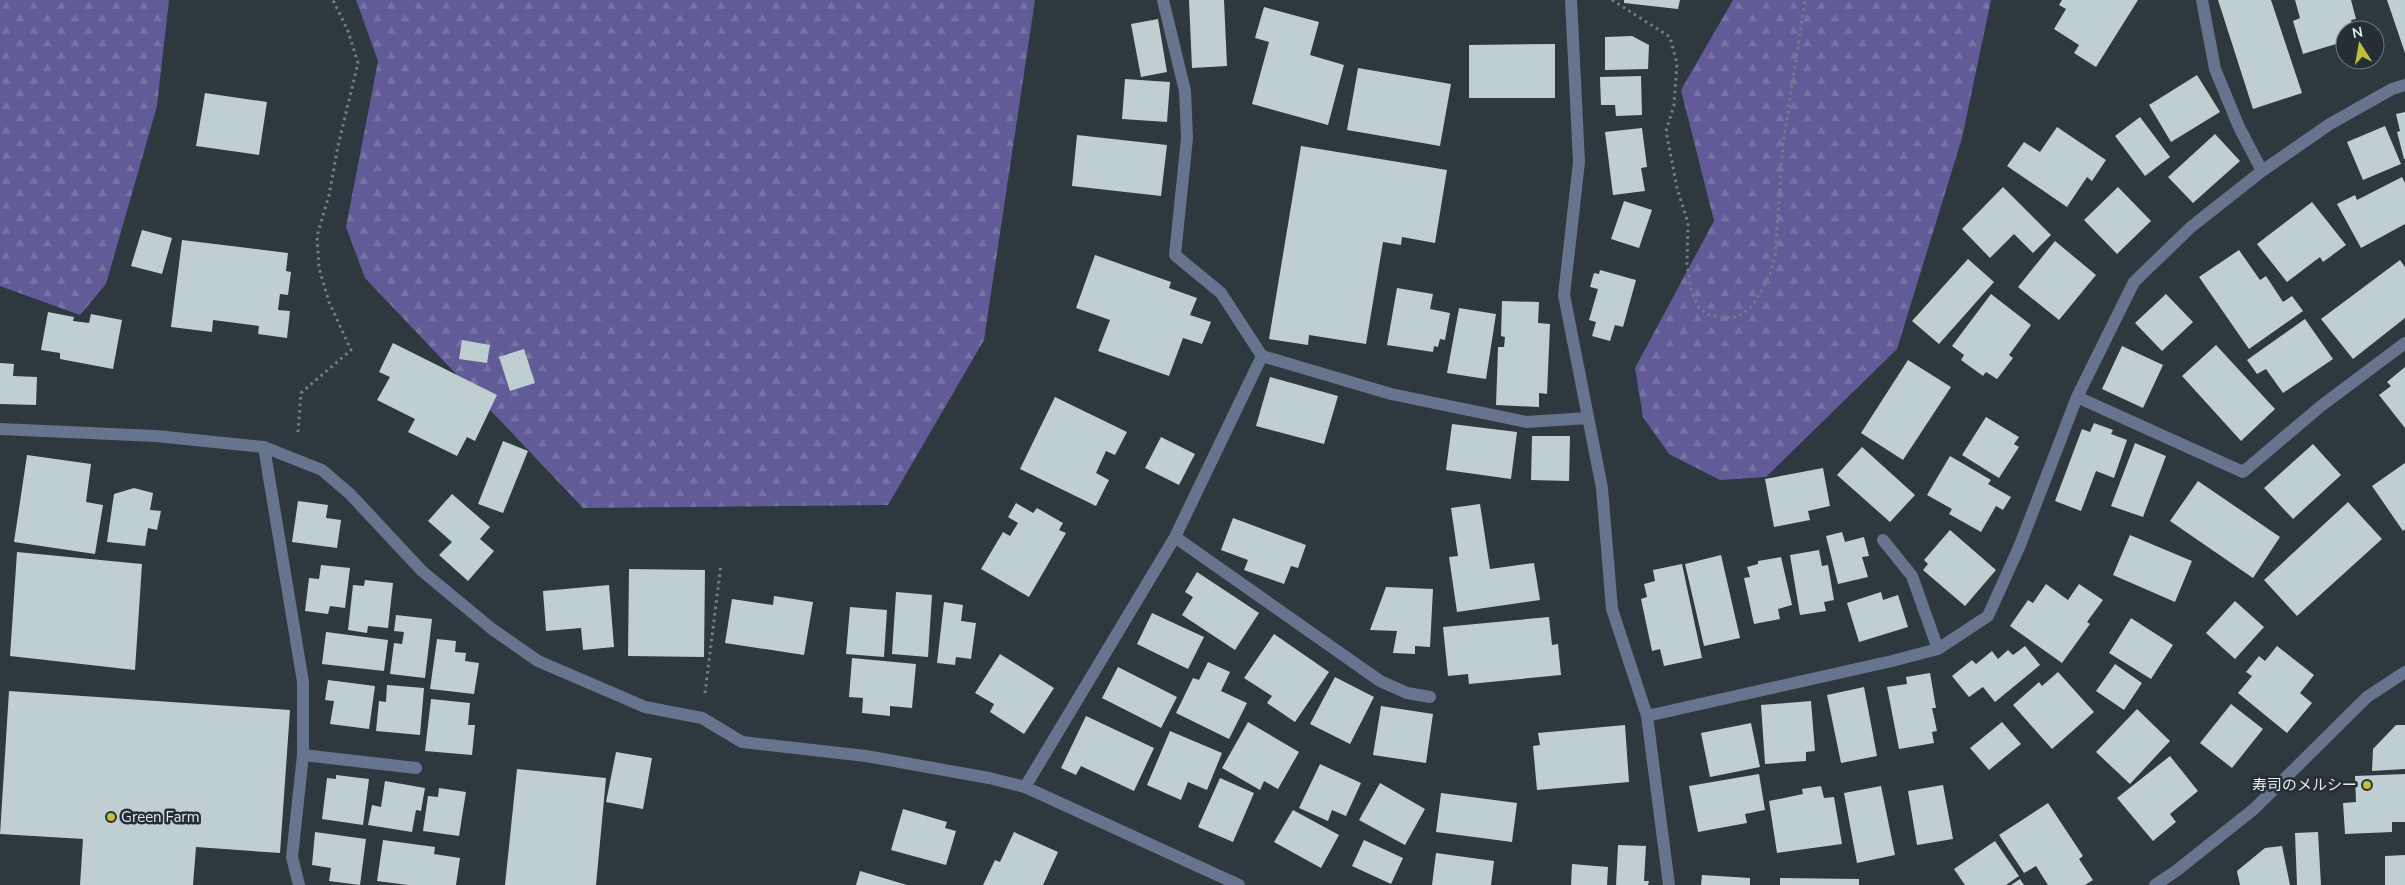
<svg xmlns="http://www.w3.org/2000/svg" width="2405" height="885" font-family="'Nunito Sans','Noto Sans JP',sans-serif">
<defs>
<pattern id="forest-firs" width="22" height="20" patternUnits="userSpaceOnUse" patternTransform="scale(1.25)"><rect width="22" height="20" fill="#615b97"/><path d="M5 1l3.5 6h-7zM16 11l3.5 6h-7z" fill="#7873a6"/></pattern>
</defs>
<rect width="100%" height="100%" fill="#2e383f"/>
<path fill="url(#forest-firs)" d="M0,0H169L157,106L106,284L80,315L0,286Z
M356,0H1035L984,340L888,505L583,508L365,278L346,227L378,61Z
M1733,0H1991L1962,138L1897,349L1766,477L1720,480L1669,454L1643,417L1635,368L1714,221L1681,90Z"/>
<path fill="#beced1" d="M1189,0H1224L1227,66L1192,68Z
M1624,0H1680L1678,9L1624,3Z
M2062,0H2138L2096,67L2074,53L2079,45L2054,29L2066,9L2059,5Z
M2218,0H2271L2302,93L2253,109Z
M2295,0H2351L2356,19L2351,20L2354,30H2345V46L2337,48L2336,44L2303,54L2293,21L2300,18Z
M2387,0H2405V53Z
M1264,7L1319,22L1310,55L1344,65L1328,125L1252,104L1269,42L1255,38Z
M1158,19L1167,72L1141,77L1131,24Z
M1632,36L1649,45L1648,69L1605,70V37Z
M1555,44V98H1469V45Z
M1358,68L1451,84L1440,146L1347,130Z
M2197,75L2220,112L2171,142L2149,105Z
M1641,76L1642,115L1616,116L1615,105H1601L1600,77Z
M1125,79L1170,82L1167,122L1122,119Z
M205,93L267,102L259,155L196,146Z
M2405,112V159H2404L2397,132L2400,131L2396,114Z
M2140,117L2170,157L2145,176L2115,136Z
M2385,126L2401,164L2363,180L2347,142Z
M2057,127L2106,160L2092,181L2087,177L2067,207L2007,166L2024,142L2040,152Z
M1642,128L1647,167L1641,168L1645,191L1613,195L1605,132Z
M2215,134L2240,161L2193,203L2168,177Z
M1077,135L1167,145L1161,196L1072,186Z
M1301,146L1447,170L1435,243L1402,237L1401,245L1383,242L1366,344L1309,335L1308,345L1269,339Z
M2402,177L2405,183V224L2361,248L2337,204L2355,195L2357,200Z
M2003,187L2051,235L2033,253L2014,234L1990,258L1962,229Z
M2118,187L2151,221L2117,254L2084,220Z
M1624,201L1652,210L1639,248L1611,239Z
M2312,202L2346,245L2323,262L2320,257L2287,282L2257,244Z
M142,230L172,238L162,274L131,266Z
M182,240L288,253L286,271L291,272L288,295L280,294L278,310L290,311L287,338L258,334L259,326L213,320L212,332L171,327Z
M2055,241L2096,275L2059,320L2018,287Z
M2239,250L2260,280L2266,276L2283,302L2292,296L2303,311L2249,349L2199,277Z
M1095,255L1171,282L1169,288L1197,298L1190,315L1211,322L1202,344L1183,338L1169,376L1098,351L1110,320L1076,308Z
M1968,259L1994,282L1939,344L1912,321Z
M2400,260L2405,267V318L2353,359L2321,319Z
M1600,270L1636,280L1623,327L1615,325L1610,341L1592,336L1596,322L1589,320L1598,289L1590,287L1594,273L1599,274Z
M1397,288L1433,294L1430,309L1450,313L1445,340L1440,339L1438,347L1434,346L1433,352L1387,345Z
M1991,294L2031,325L2009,355L2013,358L1997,379L1986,372L1983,376L1961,360L1964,355L1952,346Z
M2166,294L2193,322L2162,351L2135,323Z
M1502,301L1539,302L1538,323L1550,324L1547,394L1539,393V407L1496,405L1498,347H1504L1505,337L1501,336Z
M1459,308L1496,314L1486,379L1447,373Z
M48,312L74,317L73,321L89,323L91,314L122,320L113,369L60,359V353L41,350Z
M2305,319L2333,359L2283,393L2266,369L2257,374L2247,360Z
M462,340L490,345L487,363L459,359Z
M393,343L497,395L475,441L467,437L457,456L408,432L415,419L377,400L390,377L379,372Z
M2216,345L2275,409L2241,441L2182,376Z
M2122,346L2163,365L2143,408L2102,389Z
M524,349L535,383L510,391L499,357Z
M1908,360L1951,387L1903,460L1861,433Z
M0,363L14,364L13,376L37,377L36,405L0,404Z
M2405,367V428L2379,395L2391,386L2387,382Z
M1270,377L1338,396L1324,444L1256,426Z
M1055,397L1127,432L1115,455L1106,451L1096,473L1109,480L1096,506L1020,469Z
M1986,417L2019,437L2014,444L2019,447L1999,478L1962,455Z
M2094,423L2113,430L2111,434L2127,440L2114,478L2096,471L2081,511L2055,501L2082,429L2090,432Z
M1452,424L1517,432L1511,479L1446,470Z
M1532,436H1570L1569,481L1531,480Z
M1161,437L1195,454L1179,485L1145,468Z
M503,441L528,451L503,513L478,504Z
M2135,443L2166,456L2143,517L2111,506Z
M2313,444L2341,475L2293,519L2264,488Z
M1862,447L1915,495L1890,522L1837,475Z
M27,455L91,464L86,502L103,505L95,554L14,542Z
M1950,456L1991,480L1988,484L2011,497L2003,510L1996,506L1981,532L1949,514L1952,509L1927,495Z
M2405,463V529L2403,531L2372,486Z
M1823,468L1830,506L1808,511L1810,520L1774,527L1765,479Z
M2198,481L2280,537L2253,578L2170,521Z
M134,488L153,493L150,510L161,511L157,530L148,528L145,546L107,542L114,494Z
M452,494L490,527L480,539L494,551L468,581L439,555L452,542L428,521Z
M298,501L328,505L326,518L341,520L337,548L292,542Z
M2348,502L2382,539L2297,616L2264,580Z
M1016,503L1033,513L1037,508L1063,523L1059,530L1066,533L1029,597L981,569L1003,532L1010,536L1018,523L1008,517Z
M1480,504L1490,569L1534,563L1540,600L1457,612L1449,557L1458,556L1451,508Z
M1233,518L1306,545L1298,568L1291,566L1284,584L1244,570L1248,560L1221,550Z
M1950,530L1996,570L1965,606L1923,570L1928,564L1924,560Z
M1842,532L1845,542L1864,537L1869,556L1862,557L1868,577L1838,584L1826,536Z
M2130,535L2192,561L2175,602L2113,575Z
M1819,550L1822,566L1828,565L1834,600L1824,602L1826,611L1800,615L1790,555Z
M17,552L142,564L135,670L10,656Z
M1721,555L1740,638L1704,646L1685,564Z
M1781,557L1792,605L1778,609L1780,619L1754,624L1744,578L1750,577L1747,567L1758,564V561Z
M1682,564L1702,658L1664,666L1660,649L1652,651L1641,599L1647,597L1644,584L1655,581L1653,570Z
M321,565L350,568L345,608L330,606L328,614L305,611L309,578L319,579Z
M629,569L705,570L704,657L628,656Z
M1197,572L1259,613L1235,650L1182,615L1193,597L1185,592Z
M365,580L393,583L388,628L368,626L367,633L348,630L353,585L364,586Z
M2046,584L2068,600L2079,584L2103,600L2087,622L2090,624L2062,663L2010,626L2028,600L2033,603Z
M609,585L614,647L583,650L581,628L546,631L543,591Z
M1386,587L1433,589L1430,647L1415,646V654L1393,653L1397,631L1370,630Z
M896,592L932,595L928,657L892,654Z
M1881,592L1883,600L1898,595L1908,627L1859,642L1847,603Z
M774,596L813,602L804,655L725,643L732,599L773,605Z
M2235,601L2264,627L2235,659L2206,633Z
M944,602L963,605L961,621L976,623L971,659L956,657L955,665L937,663Z
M850,607L887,610L884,657L846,654Z
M1152,613L1204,637L1188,669L1137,644Z
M396,615L432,619L425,678L390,674L394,643L402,644L404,632L394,631Z
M1549,617L1552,645L1558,644L1561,675L1469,684L1468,674L1448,676L1443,627Z
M2131,618L2173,645L2151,679L2109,653Z
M326,632L388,640L384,671L322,664Z
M1274,634L1329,672L1295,722L1267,703L1272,696L1244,678Z
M437,639L456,641L455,652L466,653L465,661L479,663L474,694L430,689Z
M2025,646L2040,665L1995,702L1983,687L1969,697L1952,676L1972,660L1976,664L1992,651L1998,659L2008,650L2013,655Z
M2277,646L2314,675L2300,693L2312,703L2287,733L2238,693L2252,676L2246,672L2259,656L2265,661Z
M1000,654L1054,688L1024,734L990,712L994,704L975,693Z
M852,658L916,664L912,708L890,706V716L862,713L863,698L849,697Z
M1208,662L1230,672L1221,691L1247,703L1229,739L1176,713L1193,678L1199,680Z
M2115,664L2142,683L2124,710L2096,691Z
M1118,667L1177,697L1161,728L1102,698Z
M2058,672L2094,712L2052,749L2013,705L2039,682L2042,686Z
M1930,673L1936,708H1932L1937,731L1932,732L1934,743L1899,749L1887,687L1907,684L1906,677Z
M1335,677L1374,697L1350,744L1310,724Z
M328,680L375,686L369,729L330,724L334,701L325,700Z
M387,685L424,688L420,735L376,731L379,701L386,702Z
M1864,687L1877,756L1841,763L1827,695Z
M9,691L290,710L280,853L196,847L193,885H80L83,839L0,834Z
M431,699L470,703L468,725H475L472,755L425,751Z
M1811,701L1815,751L1806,752V761L1765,764L1761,705Z
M2231,704L2263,729L2232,768L2200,743Z
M1381,706L1433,714L1426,763L1373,755Z
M2137,709L2170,741L2130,784L2096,752Z
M1086,716L1154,748L1134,791L1081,766L1076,775L1061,768Z
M1248,722L1299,752L1278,789L1264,781L1260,790L1222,768Z
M2002,722L2021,744L1989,770L1970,748Z
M1751,723L1760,767L1710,777L1701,733Z
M1625,725L1629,782L1537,790L1533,746L1540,745L1538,733Z
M2396,725H2405V769L2372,771L2373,749Z
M1170,731L1222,753L1207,790L1188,782L1181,800L1147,785Z
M616,752L652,758L643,809L606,802Z
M2170,756L2198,791L2170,814L2176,822L2153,841L2117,798Z
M1320,764L1361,783L1346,816L1332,810L1328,821L1299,808Z
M517,769L606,778L596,885H505Z
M1759,774L1765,810L1745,814L1747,823L1698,832L1689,786Z
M2405,774V822H2392V832L2345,834L2343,803L2356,802L2355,776Z
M336,775L369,779L363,825L322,819L327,778L336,779Z
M1220,778L1254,793L1233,842L1198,827Z
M385,781L425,788L421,811L416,810L412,832L368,825L372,805L381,807Z
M1380,783L1425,809L1405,845L1359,820Z
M1943,785L1953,839L1917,845L1908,791Z
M1821,786L1824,798L1834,797L1842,844L1777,853L1769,801L1803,794L1802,789Z
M1881,786L1895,855L1857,863L1844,793Z
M439,788L466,792L459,836L423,831L428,796L438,797Z
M1441,793L1517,803L1512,842L1436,832Z
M2048,803L2083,856L2079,859L2093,880L2085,885H2048L2036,866L2024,873L1999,835Z
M903,809L947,822L945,828L956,831L946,865L891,850Z
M1293,810L1339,835L1321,868L1274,842Z
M315,832L366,839L360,885L329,881L331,868L312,865Z
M1014,832L1058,852L1043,885H983L995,860L1000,862Z
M2318,832L2321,885H2297L2295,833Z
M383,840L435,847L434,854L460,858L456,885H408L377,881Z
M1364,840L1403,858L1391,884L1352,866Z
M1995,841L2019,876L2006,885H1965L1954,869Z
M1618,845L1646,846L1644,881H1649L1648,885H1616Z
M2282,846L2290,885H2240L2237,871L2265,848Z
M1436,853L1494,861L1491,885H1432Z
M2405,855V885H2385V856Z
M1572,864L1608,867L1607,885H1571Z
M860,871L907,885H856Z
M1702,875L1750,878V885H1701Z
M1780,878L1859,879V885H1780Z
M2020,879L2024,885H2011Z"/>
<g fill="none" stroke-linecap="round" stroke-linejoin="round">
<path stroke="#757e83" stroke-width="3" stroke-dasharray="2.5 4" stroke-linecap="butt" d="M1612,0L1670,37L1677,64L1674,105L1666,131L1677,188L1688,223L1687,264L1692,293L1699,308L1710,315L1723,318L1738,317L1751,307L1761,292L1770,274L1775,255L1783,144L1805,0
M298,432L301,393L351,350L329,302L319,268L317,236L329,195L338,146L358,63L348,31L333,0
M705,693L721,564"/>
<path stroke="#66748d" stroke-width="12" d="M1571,0L1579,162L1564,295L1602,488L1612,609L1647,716L1669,885
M2202,0L2215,69L2239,127L2262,171
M1262,356L1391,394L1526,422L1588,418
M2077,397L2243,472L2321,406L2405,343
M0,429L156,436L264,447L322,470L350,494L422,571L492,629L538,661L645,707L702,718L742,742L866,756L989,778L1025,787L1239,885
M264,447L303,682V755L292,857L299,885
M1175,537L1380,681L1407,693L1430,697
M1883,540L1912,576L1938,649
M1647,716L1892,661L1938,649L1988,616L2020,545L2077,397L2134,282L2191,227L2262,171L2330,124L2392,89L2405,85
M303,755L416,768
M1025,787L1175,537L1262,356L1221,293L1175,255L1187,138L1185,91L1163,0
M2155,885L2176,871L2254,809L2367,697L2405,672"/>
</g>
<g fill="#c3bd3f" stroke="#242e34" stroke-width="2">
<circle cx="2367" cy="785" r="5"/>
<circle cx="111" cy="817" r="5"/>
</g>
<g text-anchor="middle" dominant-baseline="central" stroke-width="5" stroke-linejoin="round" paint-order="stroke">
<g font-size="15" fill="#e3e9ed" stroke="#242e34" text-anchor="end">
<text x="2357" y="785">寿司のメルシー</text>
<text x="121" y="817" text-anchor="start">Green Farm</text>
</g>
</g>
<g transform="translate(2360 45) rotate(349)"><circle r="24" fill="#242e34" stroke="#70797e"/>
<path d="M0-4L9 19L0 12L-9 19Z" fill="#c3bd3f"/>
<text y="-8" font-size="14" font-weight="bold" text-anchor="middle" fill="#e3e9ed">N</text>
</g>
</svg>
